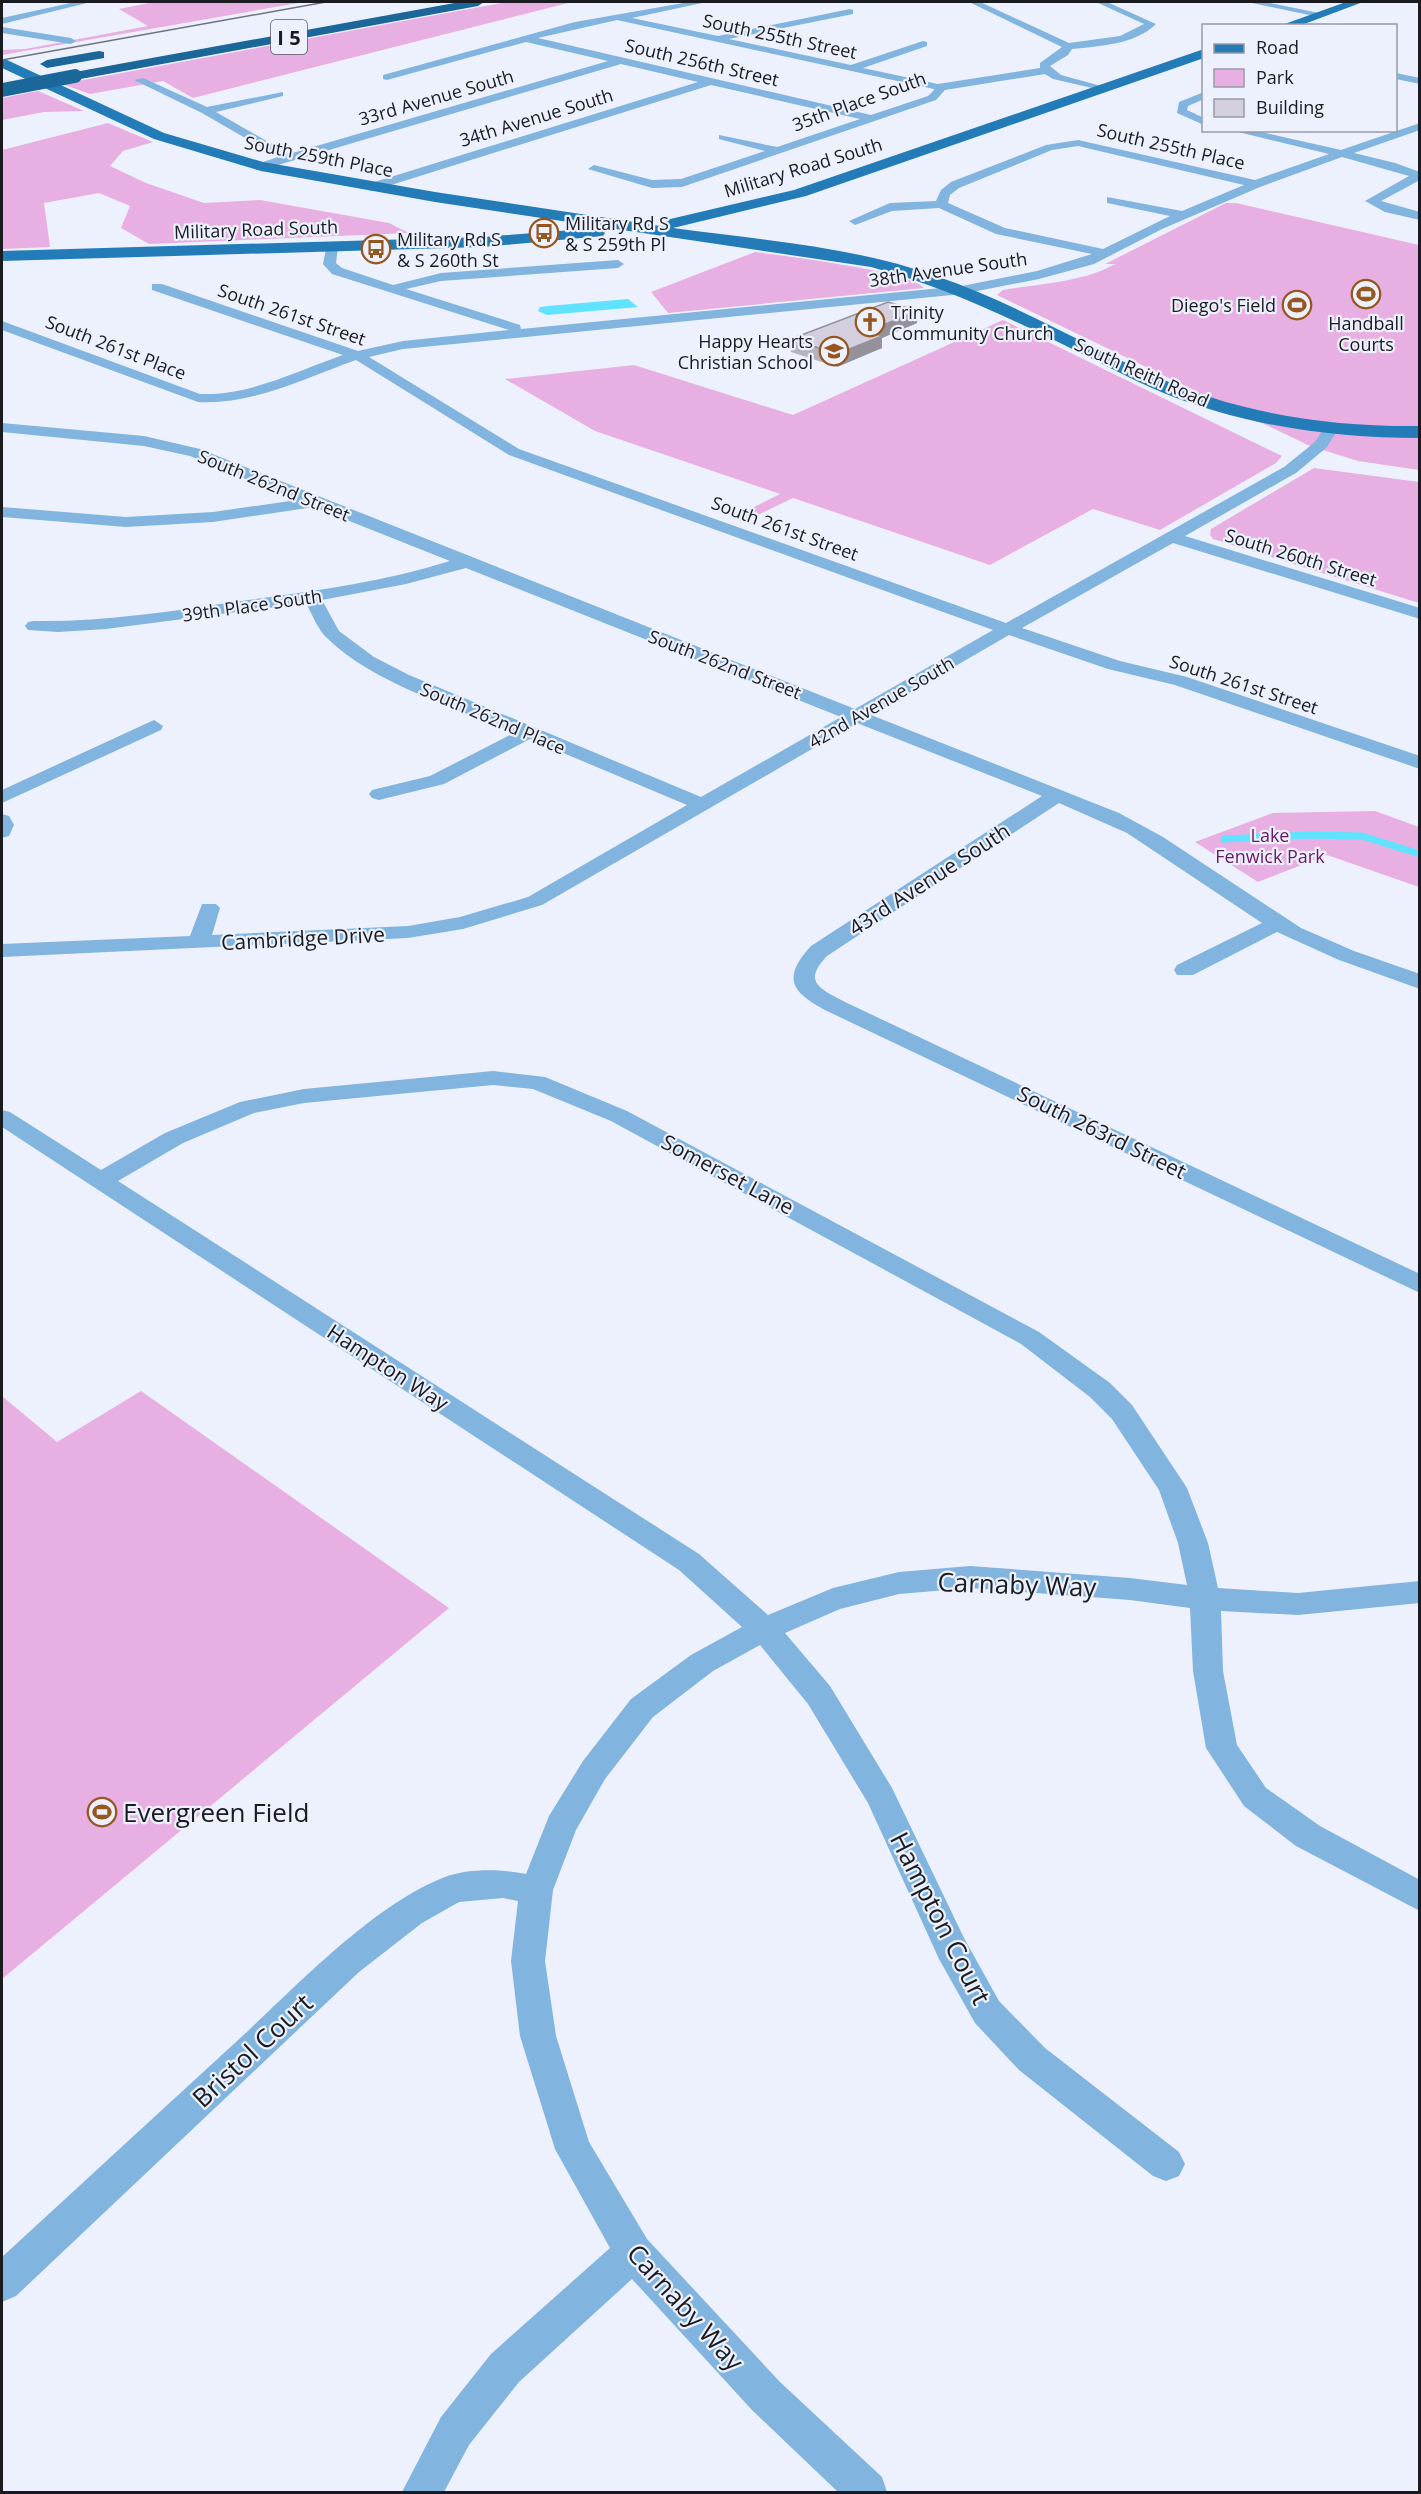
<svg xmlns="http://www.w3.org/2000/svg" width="1421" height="2494" font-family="'Open Sans',sans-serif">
<rect width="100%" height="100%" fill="#edf1fd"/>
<path fill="#e8afe2" d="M154,2H304L2,55V50L25,49L148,26L119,9Z
M507,2H572L193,98L163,81L90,94L62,84Z
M38,91L84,111L44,112L2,120V98Z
M108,123L153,142L123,151L110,166L146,183L204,203L260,200L389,223L409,233L149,244L121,228L130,206L99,193L44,203L50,247L2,249V150Z
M1226,203H1236L1419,245V470L1358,461L1310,446L997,295L1003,290C1038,284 1084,282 1115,264H1105Z
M755,252C784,256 910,271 924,288L668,313L651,292Z
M1003,320L1282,456L1276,463L1160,530L1093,509L990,565L793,498L743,522L732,518L780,494L595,431L505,379L634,365L793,415Z
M1314,468L1419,482V603L1213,539L1210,535L1211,529Z
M1375,811L1419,827V887L1327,855L1258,882L1195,842L1273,813Z
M141,1391L449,1608L2,1979V1396L57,1442Z"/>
<path fill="#60e3ff" d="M628,299L638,307L547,315L538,311L540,307L548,306Z"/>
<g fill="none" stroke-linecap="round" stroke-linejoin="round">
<path stroke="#60e3ff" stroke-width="7" d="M1224,839L1309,835L1362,836L1420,854"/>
<path fill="#81b4de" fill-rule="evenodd" d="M75,2H91L2,24V18Z
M689,2H707L632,18L718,36L850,9L853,10V14L729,39L851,65L923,41L927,42V46L863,68L938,84L1040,68V63L1062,47L969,2H980L1069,43L1120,36L1144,24L1096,2H1107L1156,24C1135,45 1099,46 1072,49L1068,55L1050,66L1061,75L1101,86V90L1053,79L1045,74L945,90L936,100L682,187L652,188L588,169L594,165L652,180L681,179L765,151L719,139V135L777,147L860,119L711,85L372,191L368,190V184L698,82L621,64L261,170L255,166L257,164L278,157L202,113L134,80L143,78L207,107L283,92V96L216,112L289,154L608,61L526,42L387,80L383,79V75L575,22ZM617,20L934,89V90L928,96L871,115L538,38Z
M1247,2H1265L1324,14L1319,17Z
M2,27L71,38L76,41L71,44L2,33Z
M1396,73L1420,78V84L1396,79Z
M1204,92V99L1188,106L1187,110L1204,118V125L1177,113L1179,102Z
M1420,123V130L1354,153L1395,163L1420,172V180L1381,201L1420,212V220L1385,212L1365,201L1409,176L1342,157L1260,187L1162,229L1094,264L1039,279L962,294L403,349L369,357L519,449L1006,623L1284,467L1315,442L1326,425H1336L1339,428L1326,448L1296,473L1185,536L1420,608V619L1173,543L1022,628L1120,661L1187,677L1420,756V769L1175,685L1108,669L1009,635L871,715L1119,813L1163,837L1301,928L1354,951L1420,974V989L1339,960L1277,932L1193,975H1177L1174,970L1177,965L1262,923L1127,833L1059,803L827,956C802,982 820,989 845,1002L1420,1274V1293L829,1012C793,993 780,980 811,946L1042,796L857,723L542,905L463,929L408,938L2,957V944L190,936L202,904H216L220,908L212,935L408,926L460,917L528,897L687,805L530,739L444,784L379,800L372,798L369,794L372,790L430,776L514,733C455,707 374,684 327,638C318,630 312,614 306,603L106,629L58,632L28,630L25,626L28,622L34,621C101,622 168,612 234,602C307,592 380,583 450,561L314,507L213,522L126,527L2,517V507L126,517L213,512L297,500L190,456L144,446L2,432V423L144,436L200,449L855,709L993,630L509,455L356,360C305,378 253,405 198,402L2,330V321L200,394C249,396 297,371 343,355L152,290V284H162L358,351L403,341L509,330L332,274L323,264L327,244L332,243L338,247L336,263L342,268L393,285L441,273L618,260L624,264L618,268L441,281L406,289L520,325L521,329L962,286L1037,271L1092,254L996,234L939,208L892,211L855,225L849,221L890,203L936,201L941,190L951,182L1046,145L1078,140L1255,180L1329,154L1230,130H1252L1341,150ZM1078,146L1244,185L1182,211L1107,197V203L1170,216L1103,249L1005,228L948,203L950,195L959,188L1052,150ZM466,568L841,717L701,797L409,675L374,657L339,631L322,600L406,584Z
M154,720L163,726L161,730L2,803V790Z
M2,814L9,816L14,825L9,836L2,838Z
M493,1071L545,1077L627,1111L1039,1332L1110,1383L1132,1405L1187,1488L1208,1543L1218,1588L1298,1593L1420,1581V1603L1298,1615L1221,1611L1223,1671L1237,1745L1266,1788L1320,1826L1420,1880V1911L1296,1846L1244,1806L1206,1748L1193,1671L1190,1608L1130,1600L970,1588L899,1594L840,1609L785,1633L830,1686L892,1788L964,1938L999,2001L1045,2048L1179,2152L1185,2164L1179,2176L1166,2181L1153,2176L1019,2070L975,2023L939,1959L868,1803L808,1704L760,1645L713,1671L653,1717L605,1779L576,1830L553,1890L545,1961L556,2036L589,2142L647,2239L780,2382L882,2477L887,2492H838L752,2410L632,2279L519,2382L469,2445L444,2492H402L441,2417L491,2354L610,2248L555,2149L520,2036L511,1961L518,1901L503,1898L459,1902L422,1923L359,1972L16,2296L2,2302V2257C84,2182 166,2106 249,2030C302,1980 377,1903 445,1877C469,1868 501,1869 526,1874L549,1816L583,1761L631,1699L691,1655L742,1627L679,1570L2,1127V1110L10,1112L101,1170L165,1133L240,1102L304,1089ZM493,1085L533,1089L611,1121L1021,1344L1090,1397L1112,1419L1159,1490L1178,1543L1187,1585L1130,1578L970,1566L899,1572L833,1588L768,1615L699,1554L118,1181L183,1143L254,1113L304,1103Z"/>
<path fill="#237cb8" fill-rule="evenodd" d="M1346,2H1363L1299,26H1279Z
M1204,49V58L806,196L673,228C761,240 852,246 936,276C1021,305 1097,353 1179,386C1255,416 1338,427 1420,426V438C1334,438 1246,426 1166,394C1127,378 1090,357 1052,339C993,310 934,284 871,267L435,202L261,171L154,139L2,68V59L7,60L164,133L263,162L435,192L667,227L664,223L666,220L794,190Z
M597,228L603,230L605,233L603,236L482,247L2,261V251L482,237Z"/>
<path fill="#1b679a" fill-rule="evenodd" d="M460,2H484L478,6L75,80L68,76L75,72Z
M99,51L104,52V58L47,68L40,64L47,60Z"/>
<path stroke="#70737b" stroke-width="1.5" d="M2,60L326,2"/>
<path stroke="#1b679a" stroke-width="14" d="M2,90L75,76"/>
</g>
<path fill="#b6b2bf" d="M917,323L882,338V348L837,367L791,352V339Z"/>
<path fill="#94919b" d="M918,311L917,323L882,338V348L837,367V354L868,331Z"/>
<path fill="#d4cfde" stroke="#94919b" stroke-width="1.5" d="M888,302L918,311L868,331L882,336L837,354L791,339Z"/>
<defs>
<g id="bus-ring" transform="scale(1.5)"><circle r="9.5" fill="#edf1fd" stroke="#96561f" stroke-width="1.5"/><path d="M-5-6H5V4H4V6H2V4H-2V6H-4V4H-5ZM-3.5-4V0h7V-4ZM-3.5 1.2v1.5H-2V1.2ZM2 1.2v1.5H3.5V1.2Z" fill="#96561f"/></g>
<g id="stadium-ring" transform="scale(1.5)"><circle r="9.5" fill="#edf1fd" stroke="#96561f" stroke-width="1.5"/><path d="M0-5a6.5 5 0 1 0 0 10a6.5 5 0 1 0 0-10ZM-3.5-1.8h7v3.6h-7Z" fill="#96561f"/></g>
<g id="church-ring" transform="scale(1.5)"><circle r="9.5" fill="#edf1fd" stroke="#96561f" stroke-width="1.5"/><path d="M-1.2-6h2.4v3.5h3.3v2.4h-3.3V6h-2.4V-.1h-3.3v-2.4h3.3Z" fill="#96561f"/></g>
<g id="school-ring" transform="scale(1.5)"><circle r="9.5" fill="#edf1fd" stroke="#96561f" stroke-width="1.5"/><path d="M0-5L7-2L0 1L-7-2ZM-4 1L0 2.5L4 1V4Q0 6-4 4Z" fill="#96561f"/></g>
</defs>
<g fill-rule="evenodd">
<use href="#bus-ring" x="544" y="233"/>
<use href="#bus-ring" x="376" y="249"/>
<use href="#stadium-ring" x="1366" y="294"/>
<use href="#stadium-ring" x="1297" y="305"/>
<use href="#church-ring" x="870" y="322"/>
<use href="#school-ring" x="834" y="351"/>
<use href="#stadium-ring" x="102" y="1812"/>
</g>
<g text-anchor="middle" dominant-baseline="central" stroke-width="4.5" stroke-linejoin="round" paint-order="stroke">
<g font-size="18" fill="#191b20" stroke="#edf1fd">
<text transform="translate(780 36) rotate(12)">South 255th Street</text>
<text transform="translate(702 62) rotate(13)">South 256th Street</text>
<text transform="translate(436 97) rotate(-16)">33rd Avenue South</text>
<text transform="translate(859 101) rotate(-20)">35th Place South</text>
<text transform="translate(536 117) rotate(-17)">34th Avenue South</text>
<text transform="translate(1171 146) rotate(13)">South 255th Place</text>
<text transform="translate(319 156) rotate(11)">South 259th Place</text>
<text transform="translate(803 167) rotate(-17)">Military Road South</text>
<text transform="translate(256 229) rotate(-2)">Military Road South</text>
<text transform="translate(948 269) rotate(-8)">38th Avenue South</text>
<text transform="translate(292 314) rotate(19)">South 261st Street</text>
<text transform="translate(116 347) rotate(21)">South 261st Place</text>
<text transform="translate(1142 372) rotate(24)">South Reith Road</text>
<text transform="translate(274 485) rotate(22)">South 262nd Street</text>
<text transform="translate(785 528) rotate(20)">South 261st Street</text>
<text transform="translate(1301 557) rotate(17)">South 260th Street</text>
<text transform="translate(252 605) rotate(-8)">39th Place South</text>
<text transform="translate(725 664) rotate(21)">South 262nd Street</text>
<text transform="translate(1244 684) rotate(18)">South 261st Street</text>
<text transform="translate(881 702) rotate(-30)">42nd Avenue South</text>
<text transform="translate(493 718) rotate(23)">South 262nd Place</text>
</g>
<g font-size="18" fill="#191b20" stroke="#edf1fd" text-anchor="start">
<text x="565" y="223">Military Rd S<tspan x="565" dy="21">&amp; S 259th Pl</tspan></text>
<text x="397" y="239">Military Rd S<tspan x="397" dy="21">&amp; S 260th St</tspan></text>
<text x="1276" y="305" text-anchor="end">Diego's Field</text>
<text x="891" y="312">Trinity<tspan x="891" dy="21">Community Church</tspan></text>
<text x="1366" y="323" text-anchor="middle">Handball<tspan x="1366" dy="21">Courts</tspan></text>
<text x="813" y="341" text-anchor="end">Happy Hearts<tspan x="813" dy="21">Christian School</tspan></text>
</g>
<g font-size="18" fill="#6a1566" stroke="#edf1fd">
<text x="1270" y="835">Lake<tspan x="1270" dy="21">Fenwick Park</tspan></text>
</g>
<rect fill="#edf1fd" stroke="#595b62" stroke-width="1.5" x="271" y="20" width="36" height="34" rx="4.5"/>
<g font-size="20" font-weight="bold" fill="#191b20">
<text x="289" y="37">I 5</text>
</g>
<g font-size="21" fill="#191b20" stroke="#edf1fd">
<text transform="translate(929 879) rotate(-33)">43rd Avenue South</text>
<text transform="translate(303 938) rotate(-3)">Cambridge Drive</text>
<text transform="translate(1102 1132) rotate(26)">South 263rd Street</text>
<text transform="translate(728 1174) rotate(28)">Somerset Lane</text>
<text transform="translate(388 1367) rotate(33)">Hampton Way</text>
</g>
<g font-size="26" fill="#191b20" stroke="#edf1fd">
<text transform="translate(1017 1584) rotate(2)">Carnaby Way</text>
<text transform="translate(941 1918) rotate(63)">Hampton Court</text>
<text transform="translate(252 2050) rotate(-43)">Bristol Court</text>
<text transform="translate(686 2307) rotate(48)">Carnaby Way</text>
</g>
<g font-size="26" fill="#191b20" stroke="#edf1fd" text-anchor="start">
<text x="123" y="1812">Evergreen Field</text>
</g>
</g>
<rect width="1421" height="2494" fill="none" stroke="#191b20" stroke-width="6"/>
<rect x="1202" y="24" width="195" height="108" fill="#edf1fd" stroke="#989ba5" stroke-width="1.5"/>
<rect x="1214" y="44" width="30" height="9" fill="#237cb8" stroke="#989ba5" stroke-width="1.5"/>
<text x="1256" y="54" font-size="18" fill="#191b20">Road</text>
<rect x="1214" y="69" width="30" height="18" fill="#e8afe2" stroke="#989ba5" stroke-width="1.5"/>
<text x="1256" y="84" font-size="18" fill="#191b20">Park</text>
<rect x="1214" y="99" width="30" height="18" fill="#d4cfde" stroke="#989ba5" stroke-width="1.5"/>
<text x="1256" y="114" font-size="18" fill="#191b20">Building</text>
</svg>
